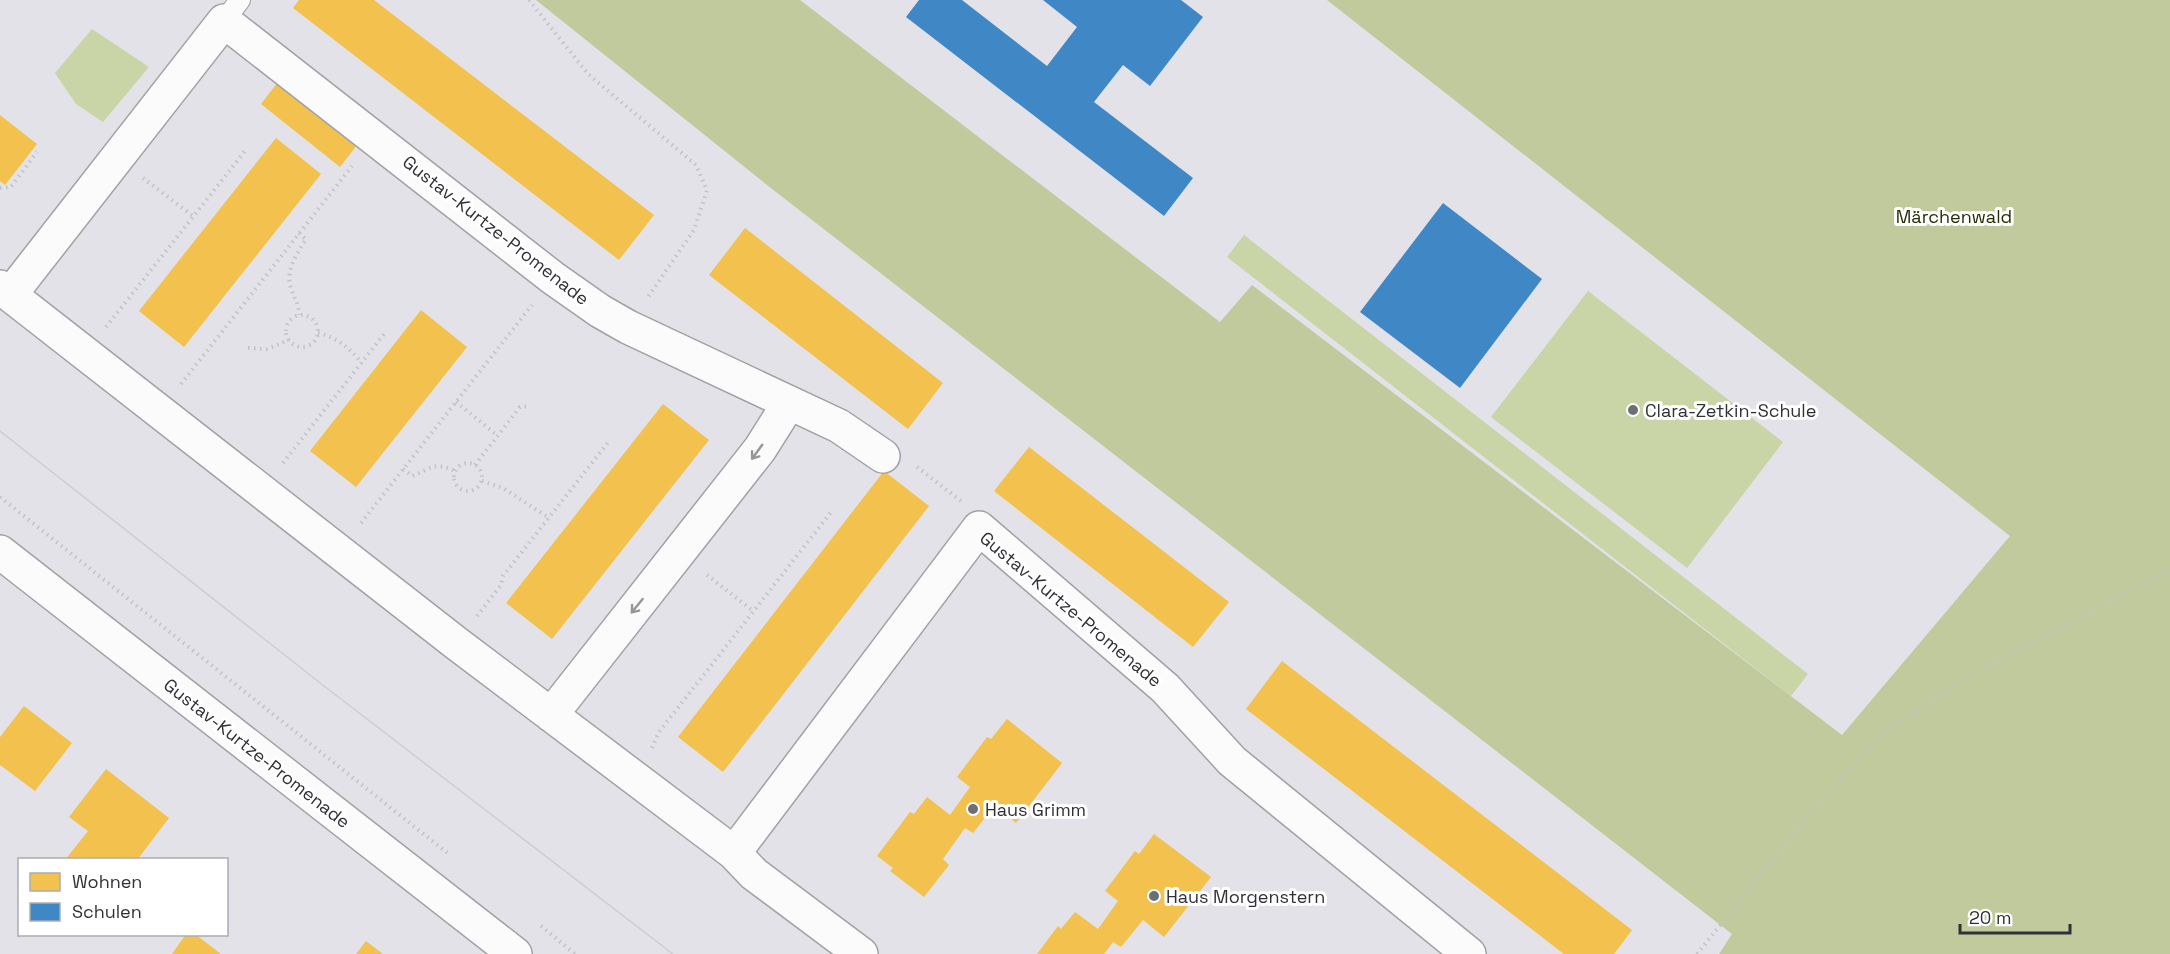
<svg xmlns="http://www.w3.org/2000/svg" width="2170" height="954" font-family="'Space Grotesk',sans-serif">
<rect width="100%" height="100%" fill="#e2e2e8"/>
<path fill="#c9d4a7" d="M92,29L149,67L103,122L76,104L55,73Z
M1244,235L1808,674L1791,696L1227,257Z
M1588,291L1783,442L1687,568L1491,417Z"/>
<path fill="#c0ca9c" d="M536,0H800L1220,322L1252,285L1842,735L2010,536L1327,0H2170V954H1719L1732,934L767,185Z"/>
<path fill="#f2c14e" d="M299,0H374L654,215L619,260L293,8Z
M278,82L357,145L340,167L261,104Z
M0,115L37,144L5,185L0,181Z
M276,138L321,174L184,347L139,311Z
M745,228L943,383L908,429L709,275Z
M421,310L467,347L356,487L310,451Z
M663,404L709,440L552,639L506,603Z
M1029,447L1229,602L1193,647L994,491Z
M884,471L929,506L723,772L678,737Z
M1282,661L1632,930L1614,954H1564L1246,709Z
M24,706L72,743L35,791L0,765V737Z
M1007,719L1062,763L1016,823L995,805L973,833L965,828L943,859L949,865L924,897L890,871L893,868L877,856L910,812L914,814L927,797L950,815L970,787L957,777L987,737L991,739Z
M106,769L169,818L137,860H65L88,831L69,817Z
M1154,834L1211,877L1164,937L1143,920L1121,947L1113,942L1104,954H1037L1058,926L1061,929L1075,912L1098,929L1118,901L1105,891L1135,851L1139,854Z
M186,934H195L221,954H172Z
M366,941L383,954H356Z"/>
<path fill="#3f88c5" d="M919,0H962L1047,66L1077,27L1043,0H1181L1203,17L1150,86L1123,65L1094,102L1193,178L1164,216L906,17Z
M1443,203L1542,279L1460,388L1360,312Z"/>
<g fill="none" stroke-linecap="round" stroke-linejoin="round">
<g stroke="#a1a1a5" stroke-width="22">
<path id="lane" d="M224,21L240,0"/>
</g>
<g stroke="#a1a1a5" stroke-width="36">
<path id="street" d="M0,287L456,643L734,853L754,874L861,954
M10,295L224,21L553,278L600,311L628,327L839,426L883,456
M0,552L515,954
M551,715L760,449L789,403
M734,853L979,528L1165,688L1232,761L1469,954"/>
</g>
<path stroke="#c2c3c5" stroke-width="4" stroke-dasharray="1.5 4.5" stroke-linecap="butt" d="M529,0L588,74L696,165L707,190L694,230L648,297
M143,178L193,216
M0,188L11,187L37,152
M299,233L306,239C297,254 285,270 291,288C294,299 299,303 299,315
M286 331a16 16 0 1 1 32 0a16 16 0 1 1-32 0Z
M106,327L245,151
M318,333C338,338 348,347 362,363
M248,348L267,349L289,340
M181,384L352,166
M456,402L498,436
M454 477a14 14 0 1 1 28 0a14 14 0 1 1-28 0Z
M283,463L384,334
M475,465L520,407L530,406
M917,467L961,501
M403,469L412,476C431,469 433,461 455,471
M482,481L503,488L549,518
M0,497L450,855
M361,523L532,305
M707,575L753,611
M477,616L501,585L503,576L610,440
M652,748L659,732L832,511
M541,926L575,954
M1697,954L1810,814L1884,732L1977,672L2170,571"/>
<use href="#lane" stroke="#fbfbfc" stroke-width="20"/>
<use href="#street" stroke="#fbfbfc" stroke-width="33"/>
<path stroke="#ceced0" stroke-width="1.5" d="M0,431L324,686L673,954"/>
</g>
<defs><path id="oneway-shaft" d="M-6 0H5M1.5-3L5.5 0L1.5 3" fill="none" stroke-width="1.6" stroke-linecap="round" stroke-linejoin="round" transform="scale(1.5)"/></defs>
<g stroke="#969699">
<use href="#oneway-shaft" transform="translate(757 452) rotate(126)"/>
<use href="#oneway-shaft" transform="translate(637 606) rotate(129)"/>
</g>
<g fill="#6e6f74" stroke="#fff" stroke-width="2">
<circle cx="1633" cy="410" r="6"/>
<circle cx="973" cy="809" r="6"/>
<circle cx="1154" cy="896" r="6"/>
</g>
<g text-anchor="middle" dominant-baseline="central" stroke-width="6" stroke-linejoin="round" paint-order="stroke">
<g font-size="18" fill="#262d06" stroke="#fff">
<text x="1954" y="216">Märchenwald</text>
</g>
<g font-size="18" fill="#303136" stroke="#fff">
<text transform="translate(496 230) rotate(38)">Gustav-Kurtze-Promenade</text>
<text transform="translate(1071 609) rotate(40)">Gustav-Kurtze-Promenade</text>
<text transform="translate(257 753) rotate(38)">Gustav-Kurtze-Promenade</text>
</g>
<g font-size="18" fill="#303136" stroke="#fff" text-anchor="start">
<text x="1645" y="410">Clara-Zetkin-Schule</text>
<text x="985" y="809">Haus Grimm</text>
<text x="1166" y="896">Haus Morgenstern</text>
</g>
</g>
<rect x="18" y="858" width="210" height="78" fill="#ffffff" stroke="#acadaf" stroke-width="1.5"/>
<rect x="30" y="873" width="30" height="18" fill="#f2c14e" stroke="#acadaf" stroke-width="1.5"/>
<text x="72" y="888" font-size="18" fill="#303136">Wohnen</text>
<rect x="30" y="903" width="30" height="18" fill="#3f88c5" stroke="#acadaf" stroke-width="1.5"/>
<text x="72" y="918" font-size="18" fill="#303136">Schulen</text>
<path d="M1960 924v9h110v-9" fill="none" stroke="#303136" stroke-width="3"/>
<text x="1969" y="924" font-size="18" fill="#303136" stroke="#ffffff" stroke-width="4.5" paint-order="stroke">20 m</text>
</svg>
